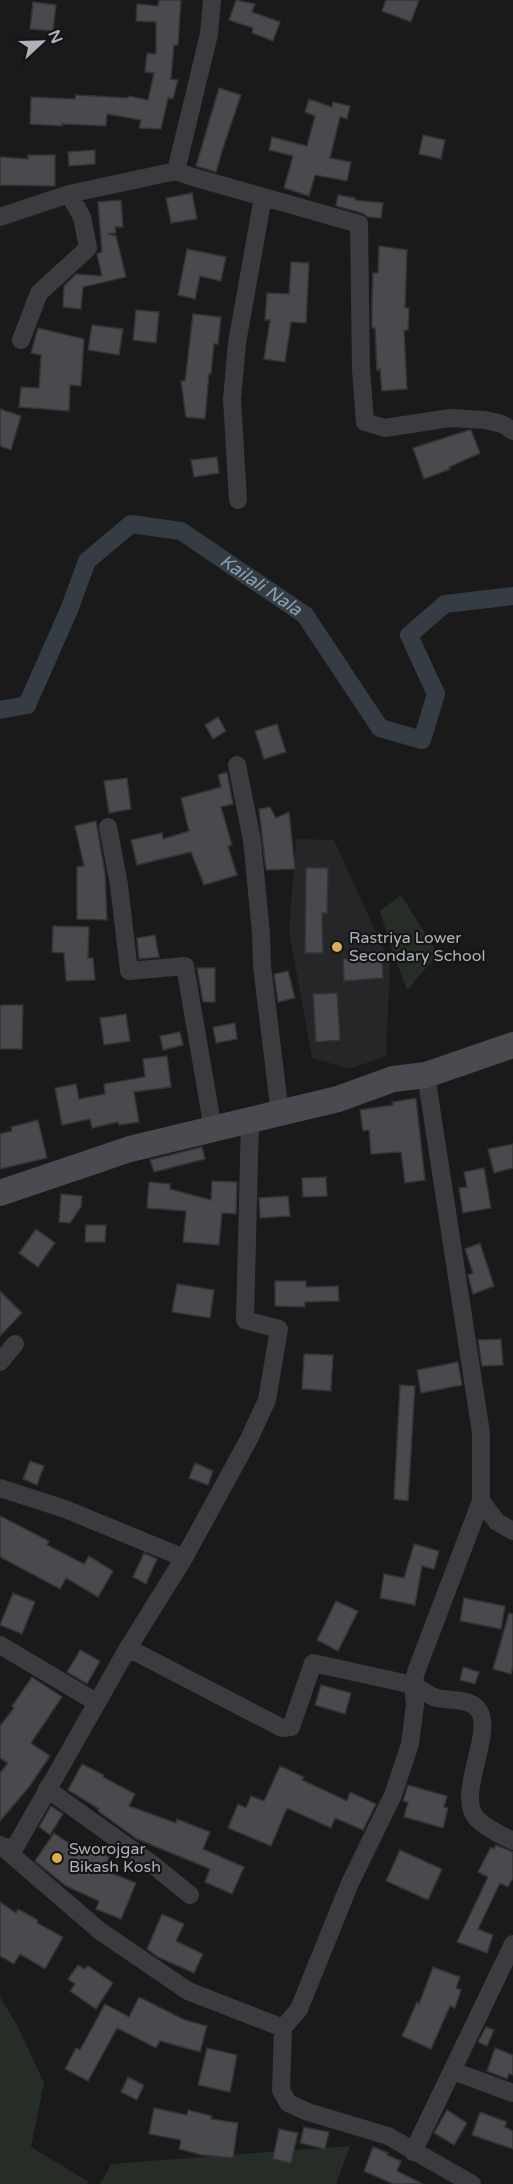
<svg xmlns="http://www.w3.org/2000/svg" width="513" height="2184" font-family="'Varela Round',sans-serif">
<rect width="100%" height="100%" fill="#1a1a1b"/>
<path fill="#262628" d="M296,839L334,840L390,963L386,1056L350,1069L312,1058L289,931Z"/>
<path fill="#262d27" d="M401,895L438,954L407,990L391,947L380,911Z
M0,1997L18,2027L44,2083L31,2147L89,2182L87,2184H0Z
M350,2146L336,2184H100L111,2164Z"/>
<g fill="none" stroke-linecap="round" stroke-linejoin="round">
<path stroke="#353c43" stroke-width="18" id="s1" d="M0,710L27,705L69,610L87,561L131,524L181,531L305,615L380,728L422,740L436,694L409,635L445,604L513,596"/>
</g>
<path fill="#494a4d" stroke="#343437" stroke-width="1.5" d="M159,0H181L178,45H174L171,79L178,80L173,99L168,98L161,129L139,128L141,120L107,114L106,126L62,124V126L30,124L31,97L75,99L76,95L128,98L129,96L148,100L154,73L145,72L147,53L156,54V22L136,21L137,4L158,6Z
M236,0L255,4L252,12L280,22L273,41L252,33L253,28L229,20Z
M386,0H419L411,22L382,11Z
M33,2L56,5L53,31L30,29Z
M219,88L241,95L222,151L216,172L196,166Z
M309,99L332,107L333,102L350,106L347,119L340,117L330,158L351,162L347,181L315,175L309,196L284,188L293,156L269,150L272,137L307,146L315,116L305,112Z
M423,135L445,140L441,159L419,154Z
M95,150V164L69,166L68,152Z
M28,155H55V186L0,185V157L28,159Z
M192,193L197,219L171,223L166,198Z
M338,195L355,198V200L383,203L381,218L368,217L362,213L336,206Z
M121,200L123,227H115L116,233L108,234L116,236L126,277L83,287L81,309L63,307L64,286L76,274L102,276L97,254L102,252L98,202Z
M379,246L407,250L405,308H409L408,330H404L407,389L382,391L380,369L377,370L375,328H372V300L373,273H378Z
M187,249L226,257L221,281L200,276L195,299L178,295Z
M291,262L309,263L306,323L291,322L285,362L264,359L270,320H265L267,293L289,294Z
M136,310L159,312L156,343L133,340Z
M193,314L221,317L218,344H214L211,374H209L205,419L186,417L181,381H185Z
M92,325L123,329L119,355L88,350Z
M38,328L84,339L81,386L70,385L69,411L19,407L21,387L39,388L41,355L31,353Z
M0,409L21,416L11,450L0,446Z
M469,430H471L480,453L449,467L450,469L424,479L413,448Z
M217,457L219,473L194,477L191,460Z
M218,717L226,731L213,739L205,725Z
M277,724L286,752L264,759L255,731Z
M227,772L233,804L221,807L232,845L228,846L237,875L204,885L191,852L137,865L131,840L162,833L163,839L189,831L181,798L221,787L218,775Z
M127,778L131,809L109,813L104,781Z
M270,807L276,818L289,812L295,869L266,870L259,809Z
M96,821L105,873L107,920L77,919V867L84,866L75,826Z
M306,868H328L327,913H322L323,953H305Z
M53,926L89,927L88,958H93L95,980L66,981L64,953L52,952Z
M155,935L159,957L139,959L137,938Z
M382,957L383,978L344,981L343,959Z
M197,968H215V1002H203Z
M288,971L295,998L278,1002L274,974Z
M337,993L340,1040L316,1042L313,994Z
M0,1005H23L22,1049H0Z
M126,1014L130,1041L104,1045L100,1018Z
M235,1023L237,1039L216,1043L213,1027Z
M180,1032L183,1045L163,1050L160,1036Z
M167,1056L171,1087L134,1092L139,1122L119,1125L118,1122L92,1128L90,1119L62,1125L55,1088L76,1084L79,1099L105,1094L104,1084L145,1077L143,1059Z
M416,1098L425,1180L405,1183L401,1152L371,1154L369,1130L363,1131L360,1110L393,1105L392,1102Z
M38,1120L47,1158L0,1169V1134L12,1131L11,1127Z
M513,1144V1168L494,1173L488,1149Z
M202,1147L205,1159L154,1172L150,1160Z
M484,1168L491,1208L463,1213L459,1188L467,1187L464,1172Z
M326,1177L327,1196L303,1197L302,1178Z
M212,1181L237,1182L236,1214L222,1213L219,1245L183,1242L186,1211L147,1208L149,1182L170,1184V1189L211,1200Z
M61,1194L82,1196L81,1207L70,1223L59,1222Z
M288,1196L290,1216L260,1218L259,1198Z
M86,1225H106L105,1242H85Z
M36,1229L55,1243L38,1267L19,1253Z
M480,1243L494,1286L473,1294L468,1275L473,1273L465,1249Z
M275,1281H306V1287L338,1286L339,1301L305,1302V1307L275,1306Z
M177,1284L214,1290L210,1318L172,1312Z
M0,1291L22,1313L0,1336Z
M501,1339L503,1365L482,1366L478,1340Z
M304,1354L333,1355L331,1391L302,1389Z
M458,1362L462,1385L421,1393L417,1370Z
M400,1385L415,1386L408,1501L394,1499Z
M30,1461L44,1466L37,1485L23,1479Z
M195,1463L213,1471L208,1485L189,1478Z
M0,1516L49,1541L47,1545L84,1564L89,1556L113,1571L98,1597L66,1578L60,1589L0,1557Z
M414,1544L439,1551L434,1569L422,1566L415,1605L380,1598L384,1574L404,1578Z
M144,1553L157,1559L146,1584L133,1577Z
M13,1593L35,1602L22,1634L0,1625Z
M464,1598L505,1606L501,1629L460,1621Z
M336,1601L358,1611L338,1651L317,1640Z
M509,1613L513,1614V1666L511,1674L493,1669Z
M80,1650L100,1661L87,1684L67,1672Z
M463,1667L479,1672L475,1684L460,1680Z
M32,1677L62,1697L31,1743L50,1756L29,1787L0,1821V1773L8,1763L0,1758V1726L14,1708L12,1706Z
M321,1685L351,1693L345,1714L315,1705Z
M82,1764L104,1775L103,1777L135,1794L129,1806L176,1823L177,1819L210,1832L203,1849L244,1867L232,1894L205,1882L210,1869L137,1839L98,1811L99,1809L68,1790Z
M280,1766L304,1777L302,1780L347,1801L350,1792L376,1804L363,1830L335,1818L331,1828L287,1808L271,1846L228,1828L238,1804L246,1808L251,1796L264,1801Z
M408,1785L447,1796L444,1807L448,1808L443,1828L404,1817L408,1802L403,1801Z
M51,1806L63,1814L50,1835L39,1827Z
M54,1833L85,1854L88,1847L109,1857L104,1870L136,1883L121,1919L96,1909L99,1901L66,1886L35,1861Z
M496,1845L513,1852V1878L508,1887L500,1883L478,1929L493,1935L487,1953L457,1942L488,1877L478,1872L491,1847L494,1849Z
M400,1850L442,1869L428,1900L386,1881Z
M0,1902L16,1913L18,1909L38,1920L37,1923L63,1937L45,1969L20,1954L14,1964L0,1956Z
M162,1914L184,1924L176,1941L203,1954L194,1973L158,1957L147,1949Z
M78,1965L85,1969L88,1966L113,1983L96,2009L70,1991L75,1984L68,1979Z
M433,1967L460,1977L456,1988L461,1990L455,2008L450,2006L431,2049L402,2036L417,2002L419,2004Z
M139,1997L185,2020L207,2026L200,2052L160,2041L156,2048L117,2028L88,2081L65,2069L76,2048L80,2050L105,2004L129,2017Z
M486,2027L494,2030L487,2046L478,2042Z
M207,2048L237,2055L230,2092L198,2085Z
M495,2048L513,2055V2075L509,2074L507,2079L487,2071Z
M128,2077L144,2085L137,2100L121,2092Z
M154,2108L187,2115L188,2110L212,2116L211,2119L238,2123L233,2158L202,2155L179,2149L181,2140L149,2134Z
M447,2110L467,2123L454,2145L434,2133Z
M480,2112L507,2122L505,2127L513,2131V2149L472,2135Z
M304,2127L329,2132L325,2149L300,2143Z
M279,2129L298,2133L291,2163L273,2159Z
M373,2147L388,2153L387,2155L401,2161L397,2171L423,2184H393L364,2171Z"/>
<g fill="none" stroke-linecap="round" stroke-linejoin="round">
<path stroke="#3b3c40" stroke-width="18" d="M176,171L193,177L359,224L361,369L365,422L385,428L450,418L485,420L502,424L513,431
M0,217L69,194L176,171L209,34L212,0
M21,340L39,293L88,248L82,217L69,194
M238,500L232,399L237,343L263,197
M237,765L252,840L261,933L262,966L280,1114
M108,827L119,885L129,971L185,966L213,1129
M426,1075L481,1433V1501L416,1672L413,1685C421,1689 429,1696 437,1698C450,1701 467,1698 477,1708C497,1730 454,1795 477,1819C487,1829 501,1835 513,1841
M0,1362L15,1344
M0,1488L65,1509L184,1558L128,1648L14,1849L1,1846
M481,1501L497,1522L513,1531
M184,1558L249,1439L267,1400L279,1329L245,1320L250,1120
M0,1645L96,1702
M128,1648L282,1728L291,1727L313,1663L413,1685L415,1705L410,1744L393,1795L350,1883L299,2009L283,2028
M47,1789L152,1864L190,1895
M0,1845L100,1931L188,1991L283,2028L281,2090L288,2103L308,2112L388,2136L472,2184
M453,2071L513,2093
M413,2152L513,1944"/>
<path stroke="#494b50" stroke-width="26" d="M0,1193L130,1149L338,1099L393,1079L426,1075L513,1045"/>
</g>
<g fill="#dcad51" stroke="#151516" stroke-width="2">
<circle cx="337" cy="947" r="6"/>
<circle cx="57" cy="1858" r="6"/>
</g>
<g text-anchor="middle" dominant-baseline="central" stroke-width="4.5" stroke-linejoin="round" paint-order="stroke">
<g font-size="16" fill="#aeb1b9" stroke="#151516" text-anchor="start">
<text x="349" y="938">Rastriya Lower<tspan x="349" dy="18">Secondary School</tspan></text>
<text x="69" y="1849">Sworojgar<tspan x="69" dy="18">Bikash Kosh</tspan></text>
</g>
<g font-size="18" font-style="italic" fill="#899eaf" stroke="#151516">
<text stroke="none"><textPath href="#s1" startOffset="388">Kailali Nala</textPath></text>
</g>
</g>
<g transform="translate(42 42) rotate(68)" stroke="#151516" stroke-width="4.5" paint-order="stroke">
<path d="M0-4.5L10 22L0 15L-10 22Z" fill="#aeb1b9"/>
<text y="-9" font-size="16" font-weight="bold" text-anchor="middle" fill="#aeb1b9">N</text>
</g>
</svg>
